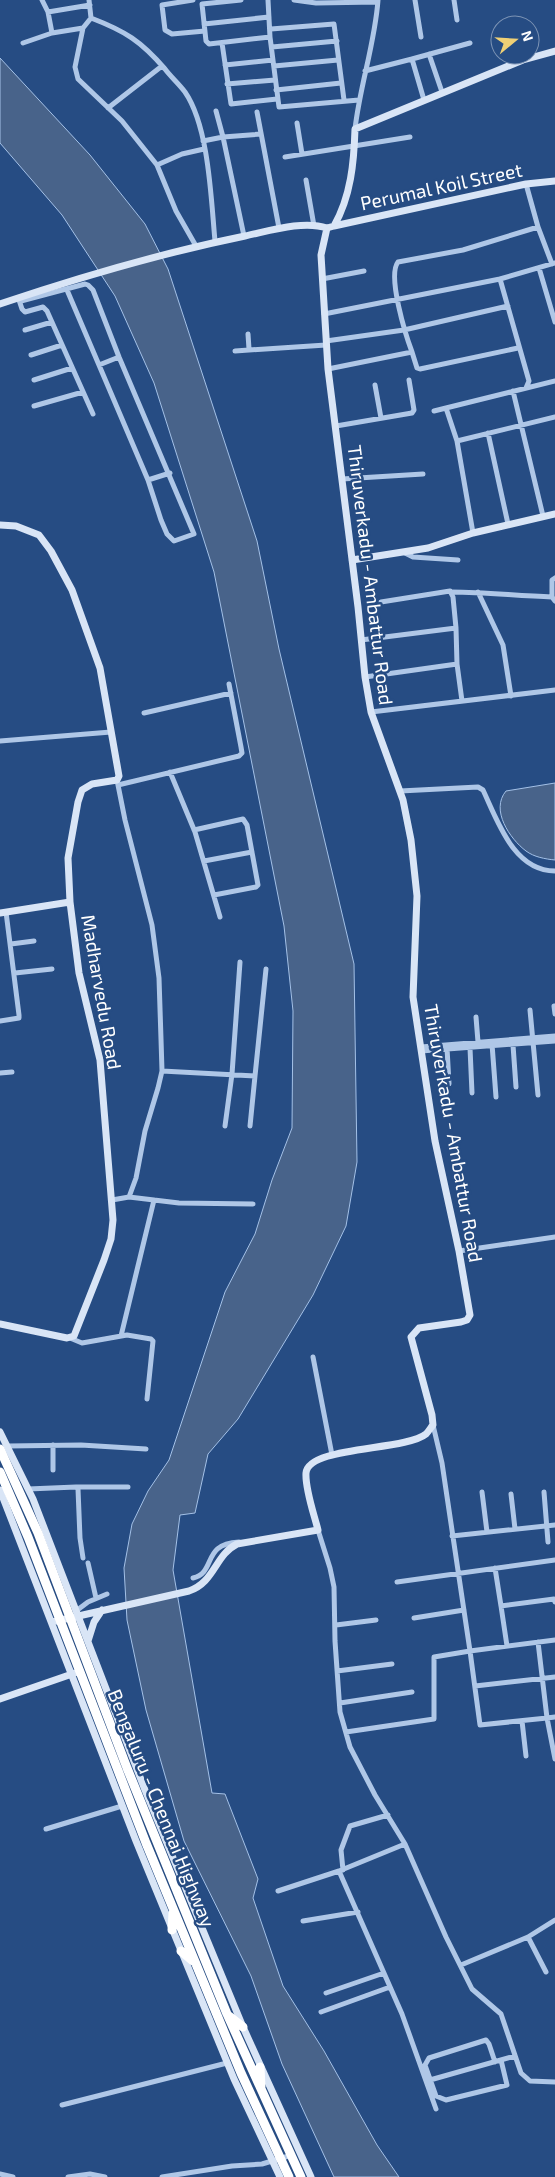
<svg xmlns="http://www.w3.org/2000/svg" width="555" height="2177" font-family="'Exo 2',sans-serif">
<rect width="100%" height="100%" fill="#264c83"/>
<path fill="#48638a" stroke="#a4c1e7" d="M0,58L90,155L145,224L168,269L257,541L279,649L354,964L357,1162L346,1226L313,1295L238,1419L208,1454L195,1513L180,1515L173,1570L212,1793L225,1794L258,1879L253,1898L283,1986L324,2051L377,2145L399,2177H334L282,2064L251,1976L184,1841L146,1710L127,1620L124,1568L132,1524L148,1491L169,1460L225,1292L255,1234L272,1180L292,1128L293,1011L284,926L214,572L154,383L115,296L62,215L0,143Z
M555,783V860C545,859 534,857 526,851C510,839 490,810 506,791Z"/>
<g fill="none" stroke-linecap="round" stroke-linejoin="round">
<path stroke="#afc7e7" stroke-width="5" d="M42,0L48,12L52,33
M89,0L91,18C125,31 141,41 165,69C171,77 179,84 185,92C209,127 211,199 215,241
M193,0L162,5L165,30L172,34L205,31
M241,0L202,4L206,41L209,44L270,37L268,0
M294,0L316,3L377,2
M415,0L421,37
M454,0L457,20
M48,12L90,5
M91,18L83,28L75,67L78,79L122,121L157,165L176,211L196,246
M204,24L269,17
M271,29L334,24L344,100
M270,37L279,107L359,100
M23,43L52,33L83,28
M222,43L231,104L277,99
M272,47L337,41
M429,54L442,92
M225,65L273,60
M274,66L338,60
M365,71L412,59
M227,84L275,80
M276,90L341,83
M424,100L412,59L470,43
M108,108L162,66
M257,112L279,228
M297,123L302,154
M355,129C360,85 375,43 378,0
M203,141L223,137L216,111
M285,157L410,137
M157,165L182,154L204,149
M306,180L314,226
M526,184L538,227L552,264
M244,236L223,137L261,134
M539,268L555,322
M322,279L364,271
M500,279L555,263
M18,298L21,301L85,284L88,285L93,290L119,357L194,534L174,541L167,534L161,520L148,480L67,290
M19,300L22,309L25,312L43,307L47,311L93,414
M324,314L500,279L529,381L526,388
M25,330L52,322
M248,334L249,349
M326,341L404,330L508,306
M235,351L326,345
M412,352C406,336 387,276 398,262L463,250L538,227
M31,355L62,345
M99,365L119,357
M328,369L412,352L417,368L420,369L518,348
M34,380L72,368
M375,385L381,418
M513,391L543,516
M34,406L83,392
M446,408L555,381
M434,411L446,408L457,441L555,417
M336,426L412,413L414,410L409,380
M488,433L508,524
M457,441L473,533
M342,479L423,474
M148,480L170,473
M403,552L413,557L458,560
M555,578L552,580V597L555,601
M452,592C485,592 518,596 552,597
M478,592L503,645L511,696
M381,602L450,591L453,597L456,628
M361,640L456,628L457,664L462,701
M365,677L457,664
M371,712L555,690
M144,713L231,693
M0,741L111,732
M170,772L195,832L220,917
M118,785L239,756L242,753L241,747L229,684
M400,791L478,787L483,790C498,822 514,871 555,871
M194,830L243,819L247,825L258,885L256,887L214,895
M204,861L252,852
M11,944L34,941
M15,973L52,969
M554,1006L555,1014
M530,1010L538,1095
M476,1017L478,1042
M0,1021L19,1018V1015L6,912
M492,1044L496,1097
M513,1045L516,1087
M421,1047L555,1036
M447,1048L449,1084
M470,1048L472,1093
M421,1051L555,1041
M162,1071L255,1076L250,1126
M0,1073L12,1072
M255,1076L266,969
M225,1126L232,1074L240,962
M129,1197L179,1203L253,1204
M112,1200L129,1197L136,1178L145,1131L158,1088L162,1071L161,1039L159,978L152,925L125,820L117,780
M459,1251L555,1237
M121,1336L154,1200
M70,1338L82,1343L127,1335L151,1339L153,1341L147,1399
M313,1357L332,1455
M433,1425L442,1463L470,1651L555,1640
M53,1445V1470
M8,1446L81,1445L146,1449
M76,1487H128
M28,1489L76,1487L78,1489L80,1538L83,1558
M482,1492L487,1532
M544,1492L548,1542
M511,1494L515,1529
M318,1530L330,1568L334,1587L335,1641L340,1712L350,1747L375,1795L405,1844L446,1937L472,1989L501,2014L521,2073L530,2081L555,2082
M452,1536L555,1525
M88,1563L96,1598
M495,1568L501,1606L554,1599L555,1602
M193,1578C217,1572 201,1544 239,1542
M397,1582L555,1560
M501,1606L507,1646
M76,1611L88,1602L107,1594
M414,1618L464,1610
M336,1625L376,1620
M538,1642L547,1718L555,1717
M337,1671L392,1664
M475,1686L555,1677
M340,1703L412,1692
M522,1721L526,1756
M346,1732L434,1719V1657L470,1651L480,1725L547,1718L555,1759
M46,1829L122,1806
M343,1870L341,1850L350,1826L388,1815
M339,1871L402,2014L436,2109
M278,1891L339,1871L405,1844
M303,1921L358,1912
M528,1937L546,1972
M461,1965L528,1937L555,1920
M326,1993L384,1973
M321,2012L390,1987
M495,2062L489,2044L486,2040L429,2058L425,2065L436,2096L446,2100L507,2085L501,2060
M430,2080L515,2056
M62,2105L227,2063
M0,2174L13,2177
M68,2177L90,2174L105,2177
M162,2177L232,2166L262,2164L292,2155"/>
<path stroke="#d9e5f6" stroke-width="7" d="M334,226L526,184L555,181
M0,304C80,277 162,253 245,236C269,231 303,220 327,228
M0,525L16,526L39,535L51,551L72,590L100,668L119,776L117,780L92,784L82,790L78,802L68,858L70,902L79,973L100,1060L113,1220L111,1239L104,1260L74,1336L67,1338L0,1324
M352,560L428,548L473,533L555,514
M0,913L70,902
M0,1432L33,1499L145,1790L243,2027L311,2177
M0,1490L136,1841L234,2079L280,2177
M52,1622L189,1591C215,1582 215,1555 237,1544L318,1530C314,1514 305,1489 306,1473C308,1446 405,1451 426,1434C429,1431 431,1427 433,1425L432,1415L411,1337L419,1328L461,1322L467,1320L470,1315L459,1251L435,1141L413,997L417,896L411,840L403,800L371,712L365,677L358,607L328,369L321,255L327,228L334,226C351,196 354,162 355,129L523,60L555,51
M88,1641L94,1622L102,1610
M0,1699L75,1673"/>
<path stroke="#fff" stroke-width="9" d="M0,1449L38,1533L127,1768L227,2014L301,2177
M0,1472L28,1537L146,1843L241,2073L289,2177
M172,1930L173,1913
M181,1951L193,1961
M229,2016L243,2027
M260,2067L261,2087"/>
</g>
<g text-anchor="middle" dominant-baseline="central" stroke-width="5" stroke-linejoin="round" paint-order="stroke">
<g font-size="19" fill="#fff" stroke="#264c83">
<text transform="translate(441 186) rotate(-12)">Perumal Koil Street</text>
<text transform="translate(371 575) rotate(83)">Thiruverkadu - Ambattur Road</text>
<text transform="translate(102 992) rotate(80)">Madharvedu Road</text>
<text transform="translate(454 1133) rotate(80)">Thiruverkadu - Ambattur Road</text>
<text transform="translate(162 1808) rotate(68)">Bengaluru - Chennai Highway</text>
</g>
</g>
<g transform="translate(515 40) rotate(72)"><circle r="24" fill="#264c83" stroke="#7d94b5"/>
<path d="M0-4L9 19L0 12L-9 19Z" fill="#efd075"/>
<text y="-8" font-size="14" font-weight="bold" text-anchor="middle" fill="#ffffff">N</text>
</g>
</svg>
